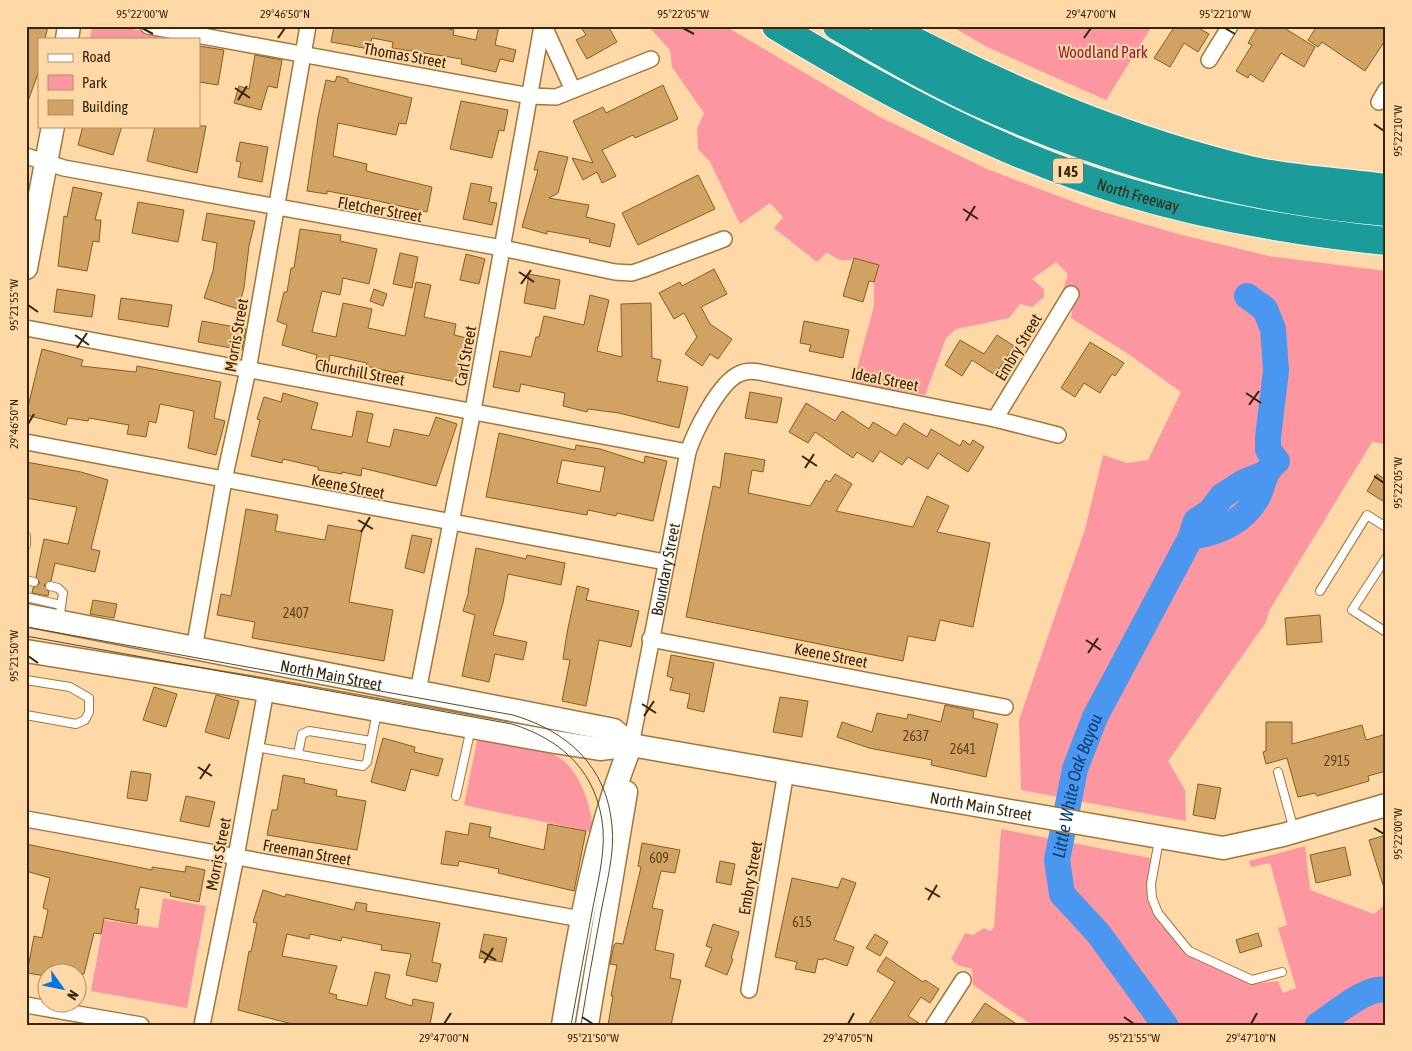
<svg xmlns="http://www.w3.org/2000/svg" width="1412" height="1051" font-family="'Asap Condensed',sans-serif">
<rect width="100%" height="100%" fill="#fed8a6"/>
<path fill="#fc97a1" d="M92,26H116L159,34L158,39H90Z
M648,26H725L878,116L987,169L1090,208L1178,234L1269,256L1386,271V444L1372,442L1269,611L1266,622L1168,761L1185,790L1186,821L1021,790L1019,720L1085,529L1103,455L1127,463L1148,460L1181,392L1127,353L1071,318L1075,293L1063,290L1068,274L1056,262L1032,279L1044,289V297L1032,307L1020,304L1009,318L956,329L946,338L925,395L853,383L874,306V282L879,265L854,258C844,264 834,258 827,252L817,262L774,228L783,217L770,203L740,224L710,162L698,149L697,129L704,113L672,67L670,50Z
M951,26H1152L1106,100L987,47Z
M477,741C501,743 530,744 553,754C579,765 592,807 593,832L464,805Z
M1001,829L1150,858L1147,900L1157,917L1190,956L1251,984L1278,981L1283,993L1296,988L1278,928L1287,925L1270,863L1251,867L1249,861L1305,846L1310,890L1374,914L1386,903V1025H1032L973,985L972,969L958,965L951,959L965,933L973,935L984,928L990,931L994,928Z
M163,898L206,906L187,1008L91,991L104,920L158,928Z"/>
<g fill="none" stroke-linecap="round" stroke-linejoin="round">
<g stroke="#4b97ef" stroke-width="26">
<path d="M1191,537L1196,521L1210,512L1222,496L1244,482L1264,474"/>
<path id="s1" d="M1165,1025L1098,933L1062,894L1057,860L1075,769L1095,717L1191,537C1217,533 1243,523 1257,498C1266,482 1260,476 1277,461L1268,450V437L1276,371L1273,329L1265,309L1247,296"/>
<path d="M1318,1025C1334,1015 1367,985 1386,990"/>
</g>
</g>
<path fill="#d0a263" stroke="#885e1b" fill-rule="evenodd" d="M26,26H48L45,39H39V71L28,101H26Z
M334,26H436L454,30L453,35L476,40L479,26H499L495,45L516,50L513,62L500,59L496,72L461,64L462,59L392,48L393,42L372,38L369,49L331,42Z
M580,26H608L617,42L587,59L576,40L586,35Z
M1175,26H1195L1209,34L1198,52L1184,43L1170,67L1154,58Z
M1258,26H1281L1315,47L1304,67L1281,53L1263,82L1250,74L1248,78L1236,71L1252,45L1248,43Z
M1317,26H1386V39L1365,71L1322,42L1318,47L1308,40Z
M199,46L224,50L218,85L199,82Z
M255,55L282,60L277,88L268,86L261,110L234,103L239,86L249,89Z
M337,76L348,79V82L412,98L406,124L399,123L396,135L338,123L333,156L367,164L366,171L432,187L427,212L360,197L327,191V194L307,191L318,117L326,80L335,82Z
M663,85L678,119L635,138L633,135L602,150L616,176L602,183L597,172L583,180L572,158L593,163L573,121L603,107L606,113Z
M461,101L508,110L504,131L499,130L492,158L450,149Z
M83,126H122L113,155L78,145Z
M155,126H206L197,173L147,161Z
M240,142L268,147L262,182L238,177L241,162L236,161Z
M539,151L568,157L558,193L549,198L589,205L586,217L615,224L610,247L589,242L590,239L547,231V234L522,227L538,170H534Z
M698,175L715,209L638,245L622,213Z
M471,183L492,187L489,202L497,203L492,225L463,219Z
M73,187L102,193L95,220H101L99,242L93,241L87,271L58,266L64,216L67,217Z
M138,202L184,210L178,242L132,233Z
M207,213L255,221L249,246L244,288L238,309L204,298L213,271L217,243L202,240Z
M300,229L341,235L340,241L377,249L369,284L343,278L340,295L322,291L312,332L336,337L343,303L372,309L368,328L405,336L416,282L431,285L424,317L456,324L454,335L467,338L457,382L398,371L397,373L366,366L367,363L330,355L328,366L315,363L317,355L282,345L287,325L277,321L284,292H287L291,268H294Z
M400,253L418,257L412,288L393,284Z
M466,254L485,259L479,284L460,280Z
M854,258L879,265L874,282L869,281L863,302L843,296Z
M714,269L727,294L701,307L710,324L732,339L718,359L710,354L702,366L685,354L697,337L684,313L674,319L659,293L680,282L682,286Z
M529,274L560,280L555,309L524,303Z
M57,289L95,295L92,317L54,312Z
M374,289L387,294L383,306L370,301Z
M590,295L609,300L597,351L622,357L621,304L651,303L652,358L661,360L657,381L688,387L679,428L619,413L588,409L587,412L563,406L565,393L521,384L519,392L493,387L500,351L531,357L536,337H539L544,316L584,325Z
M121,298L172,305L168,327L118,319Z
M202,321L246,329L242,350L198,342Z
M804,321L849,330L843,358L809,351L811,345L800,343Z
M997,335L1014,346L995,375L972,360L962,376L945,365L960,340L984,354Z
M1090,342L1124,363L1115,376L1112,374L1100,393L1084,383L1075,397L1061,388Z
M42,349L83,360L81,366L136,372L137,366L221,382L214,418L225,421L216,455L188,448L194,411L160,404L156,423L149,421L146,437L127,434L129,425L89,418L88,421L68,418L66,425L26,415Z
M750,392L782,398L777,423L745,418Z
M283,393L318,403L311,429L352,437L357,411L373,414L367,442L390,447L394,429L429,436L436,417L457,424L436,486L362,468L361,476L342,472V474L318,470V467L283,459L282,463L251,456L260,420L257,419L264,397L281,402Z
M806,403L835,421L842,411L869,429L873,422L896,436L904,423L927,437L931,429L960,446L963,440L970,445L973,440L984,447L968,472L938,453L928,469L908,457L902,465L880,451L873,462L857,452L853,458L815,432L808,443L789,432Z
M499,433L575,450L576,445L600,449L644,463L645,456L667,461L653,521L617,513L616,516L588,510L587,515L486,497ZM562,460L605,467L600,492L557,483Z
M725,453L765,460L763,472L752,470L748,493L810,506L826,480L830,482L835,474L852,484L836,511L913,527L927,496L949,506L937,532L990,543L973,627L940,620L935,641L908,636L903,661L686,617L713,486L720,488Z
M26,462L81,472L108,480L91,549L100,551L95,572L55,563L51,581L44,585L49,592L48,596L32,593L33,588L40,583L36,577L44,539L68,544L77,507L26,498Z
M1377,474L1386,480V503L1367,491Z
M246,509L278,515L275,531L325,540L328,525L362,531L349,602L393,610L384,661L252,638L255,622L217,615L221,594L231,596Z
M412,535L432,539L424,573L405,568Z
M476,548L526,559L527,555L565,563L561,585L508,574L503,603L493,635L527,642L523,660L495,654L489,682L462,676L475,615L463,611L469,591H468Z
M577,586L589,589L586,600L639,611L631,647L599,640L586,706L562,701L570,660L563,659L567,633Z
M93,600L117,604L114,618L90,614Z
M1320,615L1322,642L1287,645L1285,618Z
M671,655L714,663L704,712L687,708L690,694L670,690L673,678L667,676Z
M154,687L177,694L166,727L143,720Z
M216,695L239,701L229,739L205,732Z
M780,697L808,701L802,737L773,732Z
M945,705L974,711L973,718L998,724L986,777L931,765L932,760L869,748L837,737L842,722L872,732L877,713L907,719L908,714L941,722Z
M1266,722H1292V744L1362,725L1366,740L1386,734V771L1368,776L1369,781L1317,796L1315,793L1298,797L1287,758L1266,764L1263,752L1266,751Z
M383,738L415,747L414,752L443,759L438,776L411,769L405,791L371,782Z
M131,771L151,774L147,801L127,798Z
M283,775L305,779L304,783L337,790L336,796L366,801L357,850L267,835L272,810H277Z
M1198,784L1221,788L1215,819L1193,815Z
M186,796L215,802L209,827L180,821Z
M470,823L491,827L489,837L544,850L548,824L586,831L574,891L498,873L499,869L459,861L458,866L441,864L446,831L468,835Z
M1386,835V885H1383L1369,840Z
M642,843L680,850L675,873L661,871L652,908L663,910L655,950L674,954L670,978L681,980L671,1025H608L613,996H611L617,965L610,964L614,945L616,943L623,944L641,867L638,866Z
M26,844L152,870V867L185,872L186,866L205,870L199,902L170,896L171,893L140,887L135,909H139L137,924L104,918L101,934L94,933L84,974H46V976L27,973L34,936L42,938L48,910L43,908L50,878L26,871Z
M1345,847L1351,875L1316,883L1310,855Z
M720,861L735,864L731,885L716,882Z
M792,878L838,888L842,878L856,883L834,940L854,947L847,966L824,958L823,960L818,959L815,973L795,969L797,962L775,957Z
M263,890L285,897L286,894L354,910L356,902L367,904L366,911L440,923L432,962L441,964L437,982L406,975L411,954L381,950L382,945L342,937L341,941L310,934L309,939L287,934L282,956L337,966L329,993L337,995L336,999L367,1006L375,972L390,975L385,998L412,1006L413,999L434,1003L430,1025H296L238,1010L249,951L251,952L257,923L253,922Z
M713,924L739,932L731,958L733,959L727,975L705,966L712,948L706,946Z
M1258,933L1262,946L1240,953L1236,940Z
M484,934L507,938L502,962L479,958Z
M875,934L888,942L880,956L866,948Z
M886,957L923,982L925,980L939,989L930,1003L921,997L908,1016L922,1025H868L895,982L877,971Z
M985,1003L1018,1025H970Z"/>
<g fill="none" stroke-linecap="round" stroke-linejoin="round">
<g stroke="#a27637" stroke-width="10">
<path id="lane" d="M26,536V545
M1386,558L1352,610L1386,632
M26,580L34,582
M50,586L58,588L63,593L59,620
M1320,591L1367,515L1386,527
M26,597L61,605
M26,680L70,687L89,698V712L85,720L76,724L26,715
M256,747L363,766L367,762L377,712
M298,754L302,734L309,731L371,741
M1278,772L1294,830
M456,796L471,728
M1159,840L1151,884L1152,898L1158,913L1189,951L1252,980L1282,972"/>
</g>
<g stroke="#a27637" stroke-width="18">
<g id="street">
<path d="M148,26L530,96L556,97L651,59"/>
<path d="M544,26L573,90"/>
<path d="M1209,60L1230,26"/>
<path d="M1379,102L1386,90"/>
<path d="M26,156L64,168L502,248L615,272L632,273L644,269L724,239"/>
<path d="M26,328L688,452"/>
<path d="M995,419L1071,294"/>
<path d="M26,442L665,562"/>
<path d="M650,639L1005,707"/>
<path d="M194,649L224,480L248,370L308,26"/>
<path d="M418,691L473,410L542,26"/>
<path id="s2" d="M631,745L688,452C695,431 719,383 739,374C745,371 753,371 759,372L995,419L1058,435"/>
<path d="M26,819L581,919"/>
<path d="M749,990L786,772"/>
<path d="M26,1005L141,1025"/>
<path d="M202,1025L236,857L266,690"/>
<path d="M934,1025L963,980"/>
</g>
</g>
<g stroke="#a27637" stroke-width="25">
<g id="secondary">
<path d="M67,39L69,26"/>
<path d="M26,268L53,126"/>
<path id="s3" d="M26,615L614,730L631,745"/>
<path id="s4" d="M26,651L266,690L555,742L600,749L631,745L1223,848L1283,835L1386,805"/>
<path d="M563,1025C579,930 595,834 631,745"/>
<path d="M587,1025L626,792"/>
</g>
</g>
<g stroke="#fff" stroke-width="30">
<g id="highway">
<path id="s5" d="M776,26C885,92 1000,154 1123,191C1209,217 1297,232 1386,241"/>
<path d="M837,26C883,53 929,80 977,102C1105,160 1245,200 1386,212"/>
<path d="M885,26C1003,88 1124,140 1254,171C1296,180 1343,182 1386,188"/>
</g>
</g>
<use href="#lane" stroke="#fff" stroke-width="8"/>
<use href="#street" stroke="#fff" stroke-width="15"/>
<use href="#secondary" stroke="#fff" stroke-width="22"/>
<use href="#highway" stroke="#1b9c9b" stroke-width="28"/>
<path stroke="#5d4727" stroke-width="1" d="M26,627L513,715C567,731 607,766 612,826C615,854 606,885 601,912C594,950 587,987 581,1025
M26,636L512,724C563,740 598,773 603,829C605,856 597,885 592,912C585,950 578,987 571,1025"/>
</g>
<path fill="none" stroke="#37250a" stroke-width="2" d="M142,28L153,34M683,28L694,34M1225,28L1235,34M278,38L285,28M1084,38L1091,28M235,88L250,98M238,100L247,86M1374,124L1384,131M963,209L978,219M966,221L975,206M519,272L534,282M521,284L531,270M28,305L38,312M75,335L89,345M77,348L87,333M1246,393L1261,403M1249,405L1259,391M28,424L34,414M802,456L817,466M805,468L814,454M1374,476L1384,483M358,520L373,529M361,532L370,517M1086,640L1101,650M1088,653L1098,638M28,656L38,663M642,704L656,713M644,716L654,701M198,767L212,776M200,779L210,764M1374,828L1384,834M925,888L940,897M928,900L937,885M481,951L496,960M484,963L493,948M582,1017L593,1024M1124,1017L1134,1024M444,1024L451,1013M848,1024L854,1013M1251,1024L1257,1013"/>
<g text-anchor="middle" dominant-baseline="central" stroke-width="4" stroke-linejoin="round" paint-order="stroke">
<g font-size="14" fill="#5d4420">
<text x="296" y="613">2407</text>
<text x="916" y="736">2637</text>
<text x="963" y="749">2641</text>
<text x="1337" y="761">2915</text>
<text x="659" y="858">609</text>
<text x="802" y="922">615</text>
</g>
<rect fill="#fed8a6" stroke="#735b39" stroke-width="1" x="1053" y="158.5" width="30" height="25" rx="4"/>
<g font-size="15" font-weight="bold" fill="#37250a">
<text x="1068" y="171">I 45</text>
</g>
<g font-size="16" fill="#8d1f36" stroke="#fed8a6">
<text x="1103" y="52">Woodland Park</text>
</g>
<g font-size="16" fill="#37250a" stroke="#fed8a6">
<text transform="translate(405 55) rotate(10)">Thomas Street</text>
<text stroke="none"><textPath href="#s5" startOffset="401">North Freeway</textPath></text>
<text transform="translate(380 209) rotate(10)">Fletcher Street</text>
<text transform="translate(236 335) rotate(-80)">Morris Street</text>
<text transform="translate(1018 347) rotate(-59)">Embry Street</text>
<text transform="translate(465 356) rotate(-80)">Carl Street</text>
<text transform="translate(360 372) rotate(10)">Churchill Street</text>
<text transform="translate(885 379) rotate(11)">Ideal Street</text>
<text transform="translate(348 486) rotate(11)">Keene Street</text>
<text stroke="none"><textPath href="#s2" startOffset="179">Boundary Street</textPath></text>
<text transform="translate(831 655) rotate(11)">Keene Street</text>
<text stroke="none"><textPath href="#s3" startOffset="311">North Main Street</textPath></text>
<text stroke="none"><textPath href="#s4" startOffset="969">North Main Street</textPath></text>
<text transform="translate(307 852) rotate(10)">Freeman Street</text>
<text transform="translate(218 854) rotate(-79)">Morris Street</text>
<text transform="translate(750 878) rotate(-80)">Embry Street</text>
</g>
<g font-size="18" font-style="italic" fill="#083e75" stroke="#fed8a6">
<text stroke="none"><textPath href="#s1" startOffset="278">Little White Oak Bayou</textPath></text>
</g>
</g>
<rect width="1412" height="1051" fill="none" stroke="#fed8a6" stroke-width="55"/>
<rect x="38" y="38" width="162" height="90" fill="#fed8a6" stroke="#ae9068"/>
<rect x="48" y="54" width="25" height="8" fill="#ffffff" stroke="#ae9068"/>
<text x="82" y="62" font-size="15" fill="#37250a">Road</text>
<rect x="48" y="75" width="25" height="15" fill="#fc97a1" stroke="#ae9068"/>
<text x="82" y="88" font-size="15" fill="#37250a">Park</text>
<rect x="48" y="100" width="25" height="15" fill="#d0a263" stroke="#ae9068"/>
<text x="82" y="112" font-size="15" fill="#37250a">Building</text>
<g transform="translate(62 988) rotate(123)"><circle r="24" fill="#fed8a6" stroke="#ae9068"/>
<path d="M0-4L9 19L0 12L-9 19Z" fill="#0375dc"/>
<text y="-8" font-size="14" font-weight="bold" text-anchor="middle" fill="#37250a">N</text>
</g>
<rect x="28" y="28" width="1356" height="996" fill="none" stroke="#37250a" stroke-width="2"/>
<g font-size="12" text-anchor="middle" fill="#37250a">
<text x="142" y="18">95°22'00"W</text>
<text x="285" y="18">29°46'50"N</text>
<text x="683" y="18">95°22'05"W</text>
<text x="1091" y="18">29°47'00"N</text>
<text x="1225" y="18">95°22'10"W</text>
<text transform="translate(1398 131) rotate(-90)" y="4">95°22'10"W</text>
<text transform="translate(14 305) rotate(-90)" y="4">95°21'55"W</text>
<text transform="translate(14 424) rotate(-90)" y="4">29°46'50"N</text>
<text transform="translate(1398 483) rotate(-90)" y="4">95°22'05"W</text>
<text transform="translate(14 656) rotate(-90)" y="4">95°21'50"W</text>
<text transform="translate(1398 834) rotate(-90)" y="4">95°22'00"W</text>
<text x="444" y="1042">29°47'00"N</text>
<text x="593" y="1042">95°21'50"W</text>
<text x="848" y="1042">29°47'05"N</text>
<text x="1134" y="1042">95°21'55"W</text>
<text x="1251" y="1042">29°47'10"N</text>
</g>
</svg>
